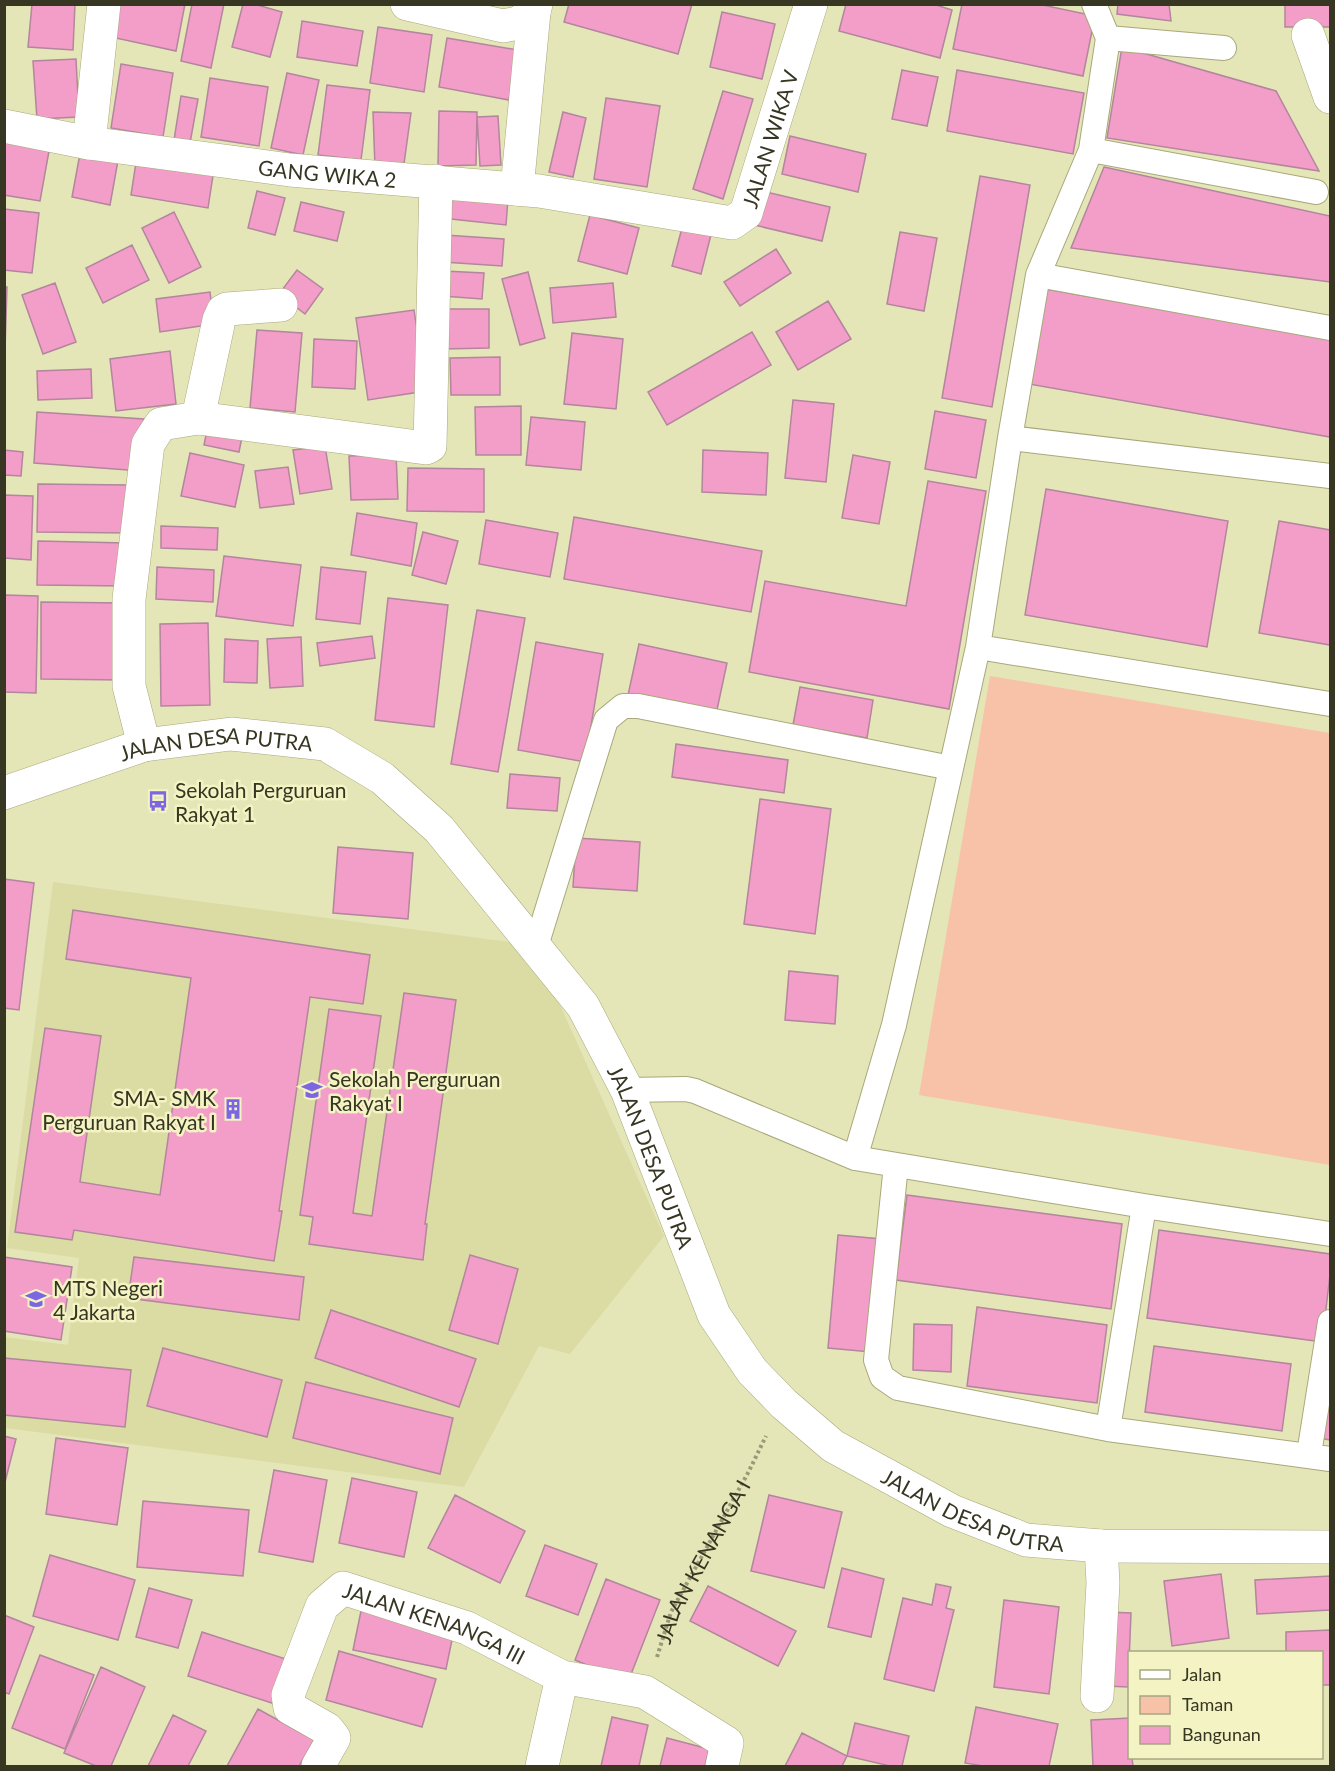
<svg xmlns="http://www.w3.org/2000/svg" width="1335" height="1771" font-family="Lato,sans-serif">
<rect width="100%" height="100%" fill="#e5e6b7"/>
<path fill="#dbdba4" d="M53,882L533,945L664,1236L570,1354L539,1346L464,1487L5,1428V1337L68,1345L79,1258L7,1248Z"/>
<path fill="#f7c2a7" d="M990,676L1330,733V1165L919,1095Z"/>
<path fill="#f39dc9" stroke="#b2869c" stroke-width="1.5" d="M32,4H75L73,50L28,47Z
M118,4H185L176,51L111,37Z
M192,4H224L211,68L181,61Z
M243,4H254L282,12L270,57L232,47Z
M569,4H692L678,54L564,22Z
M846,4H933L952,10L940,58L839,31Z
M962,4H1038L1095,16L1083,76L953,49Z
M1118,4H1169L1171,21L1117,14Z
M1285,4H1330V27H1285Z
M722,12L775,24L762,79L710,67Z
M302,21L363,31L357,66L297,57Z
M378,27L432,35L424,92L370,83Z
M447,38L518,50L509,100L439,87Z
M1122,47L1276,91L1319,171L1107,138Z
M76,59L79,117L37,119L33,61Z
M121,64L173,73L163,137L111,128Z
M902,70L938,77L927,126L892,119Z
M957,70L1084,93L1073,154L947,131Z
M287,73L319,80L303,155L271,148Z
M210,78L268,87L259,146L201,137Z
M327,85L370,90L361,160L318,155Z
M723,91L753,99L723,199L693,189Z
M181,96L198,99L190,143L174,140Z
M606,98L660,106L647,187L594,179Z
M439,111L477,112L476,165L438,166Z
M373,112L411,113L403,171L375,168Z
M563,112L586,118L573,177L549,172Z
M498,116L501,165L480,166L477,117Z
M4,132L51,140L40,201L4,195Z
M790,136L866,154L858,192L782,174Z
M81,148L119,155L110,205L72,197Z
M137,156L214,169L208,208L131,195Z
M1104,167L1330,216V282L1071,248Z
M980,176L1030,185L992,407L942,398Z
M257,191L285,198L275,235L248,228Z
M762,191L830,207L822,241L754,225Z
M445,193L508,199L506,225L442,218Z
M301,202L344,212L337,241L294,231Z
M4,209L39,213L32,273L4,270Z
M174,212L201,267L169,283L142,228Z
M590,215L639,228L627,274L578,261Z
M683,224L712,231L701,274L672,266Z
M900,232L937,238L924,311L887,304Z
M445,235L504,239L502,266L443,262Z
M132,245L149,280L103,303L86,268Z
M776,249L791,273L740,306L724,282Z
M297,270L323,289L305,314L279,294Z
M444,271L484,273L482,299L442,296Z
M528,272L545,338L520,345L502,279Z
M55,283L76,342L43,354L22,295Z
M613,283L616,317L553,323L550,288Z
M4,287H7L5,350H4Z
M1040,288L1330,339V437L1023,383Z
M210,292L214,324L160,332L156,299Z
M828,301L851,339L798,370L776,332Z
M443,309H489V348L443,349Z
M414,310L426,391L368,400L356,318Z
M257,330L302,333L295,412L250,408Z
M752,332L771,365L667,425L648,392Z
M572,333L623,339L616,409L564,404Z
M314,339L357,341L355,389L312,387Z
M170,351L176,404L116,411L110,359Z
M500,357V395H451L450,358Z
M91,369L92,398L38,400L37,371Z
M793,400L834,404L826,482L785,478Z
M521,406V455H476L475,407Z
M935,411L986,420L976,478L925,469Z
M37,412L144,419L141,471L34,463Z
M531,417L585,422L581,470L526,465Z
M207,430L242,437L239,452L204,445Z
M325,446L332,489L300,494L293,450Z
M4,450L23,452L21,476L4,475Z
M703,450L768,453L766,495L702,492Z
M190,453L244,465L235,507L181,496Z
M396,454L398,499L351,500L349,456Z
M853,455L890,462L879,524L842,518Z
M288,467L294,504L260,508L255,471Z
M408,468L484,469V512L407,511Z
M928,481L986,491L949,709L749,672L765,581L906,606Z
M38,484L129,485V533L37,532Z
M1046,489L1228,521L1207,647L1025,615Z
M4,495L33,496L31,560L4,558Z
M357,513L417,523L411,566L351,555Z
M574,517L762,551L751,612L564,579Z
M486,520L558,533L550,577L479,564Z
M1279,521L1330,530V645L1259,633Z
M161,526L218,528L217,550L161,548Z
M423,532L458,541L446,584L412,575Z
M38,541L126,543V586L37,585Z
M224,556L301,565L293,626L216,616Z
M157,567L214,570L213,602L156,599Z
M321,567L366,572L360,624L316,619Z
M4,595L38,596L36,693L4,692Z
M388,598L448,605L434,727L375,720Z
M41,602L123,603L122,680L41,679Z
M477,610L525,618L498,772L451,764Z
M208,623L210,705L161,706L160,624Z
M372,636L375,658L320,666L317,643Z
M301,637L303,686L270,688L267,639Z
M225,639L258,641L257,683L224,682Z
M536,642L603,654L585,762L518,750Z
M639,644L727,663L715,719L627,700Z
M800,687L873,700L867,738L793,725Z
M676,744L788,760L784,793L672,777Z
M510,774L560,778L557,811L507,808Z
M760,799L831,809L815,934L744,924Z
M576,838L640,842L637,891L573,887Z
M338,847L413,853L408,919L333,913Z
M4,879L34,883L19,1010L4,1008Z
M73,910L370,955L363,1004L310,997L279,1211H282L274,1261L74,1230L72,1240L15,1232L45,1028L101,1036L80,1182L160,1195L191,978L66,959Z
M789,971L838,976L835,1024L785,1020Z
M404,993L456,1000L425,1224H427L423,1260L309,1244L313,1217L300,1215L329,1009L381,1016L353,1213L372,1216Z
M907,1195L1122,1224L1111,1309L896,1280Z
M1159,1230L1330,1254V1275L1322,1342L1147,1318Z
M838,1235L882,1239L871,1352L828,1348Z
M470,1255L518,1269L498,1344L449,1330Z
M4,1257L72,1267L61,1340L4,1331Z
M134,1257L304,1277L299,1320L128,1298Z
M977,1307L1107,1325L1097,1403L967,1386Z
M331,1310L476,1359L459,1407L315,1358Z
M914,1324L952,1325L951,1372L913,1370Z
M1154,1346L1291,1364L1282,1431L1145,1412Z
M163,1348L282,1380L267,1437L147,1406Z
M4,1358L131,1370L125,1427L4,1415Z
M1330,1358V1440L1319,1438Z
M306,1382L453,1418L440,1474L293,1438Z
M4,1436L16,1439L4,1486Z
M56,1438L128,1448L117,1525L46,1514Z
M274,1470L327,1480L313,1562L259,1552Z
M352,1478L417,1492L404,1557L339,1543Z
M455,1495L525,1531L500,1583L428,1548Z
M769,1495L842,1512L824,1588L751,1571Z
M143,1501L249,1510L243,1576L137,1567Z
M545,1545L597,1564L578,1615L526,1596Z
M50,1555L135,1580L118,1640L33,1616Z
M842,1568L884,1579L871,1637L828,1627Z
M1221,1574L1229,1638L1172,1646L1164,1581Z
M1330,1576V1610L1257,1614L1255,1580Z
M606,1579L660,1600L628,1682L575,1660Z
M936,1584L951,1587L946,1608L954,1610L934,1691L884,1679L903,1598L932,1605Z
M708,1586L796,1631L778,1666L690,1621Z
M149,1588L192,1600L178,1648L136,1637Z
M1004,1600L1059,1607L1049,1694L994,1687Z
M361,1611L454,1630L446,1669L353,1650Z
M1107,1612L1131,1613L1128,1687L1105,1686Z
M4,1615L34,1627L9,1694L4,1692Z
M1330,1630V1685H1322V1652H1286V1632Z
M202,1632L298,1663L284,1707L188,1676Z
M339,1651L436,1679L422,1727L326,1700Z
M40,1655L94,1675L65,1749L12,1728Z
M101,1667L145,1687L111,1766H96L64,1753Z
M976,1707L1058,1724L1049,1766H983L965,1763Z
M258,1709L314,1740L299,1766H227Z
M173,1715L206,1731L188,1766H148Z
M612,1717L648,1725L639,1766H601Z
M1130,1718V1758H1132L1133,1766H1093L1091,1720Z
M855,1723L909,1736L902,1766H890L847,1756Z
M802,1733L847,1756L842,1766H785Z
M667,1738L709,1749L705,1766H660Z"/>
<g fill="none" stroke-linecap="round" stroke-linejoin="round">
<g stroke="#a8a87b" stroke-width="26">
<path id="lane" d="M1094,4L1108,38L1091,150L1038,275L1010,438L978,647L1330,704
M1108,38L1224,48
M1091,150L1316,192
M1038,275L1330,328
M1010,438L1330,476
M536,946L606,720L623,706H638L951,768
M627,1090L686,1089L695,1091L855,1158L1144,1206L1330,1234
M855,1158L894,1025L978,647
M896,1165L876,1360L882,1377L898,1388L1108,1429L1330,1459
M1108,1429L1144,1206
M1309,1454L1330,1322"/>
</g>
<g stroke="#a8a87b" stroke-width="34">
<g id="street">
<path d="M407,4L503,26L518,23L534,12L536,4"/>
<path d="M1308,35L1330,97"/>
<path id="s2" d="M4,126L89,143L290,170L539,191L732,223L746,213L811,4"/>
<path d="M89,143L104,4"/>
<path d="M517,189L534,12"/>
<path d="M198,418L219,320L223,311L227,309L281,305"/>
<path d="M144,745L129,686V599L148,444L161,424L198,418L426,448L430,446L436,181"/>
<path d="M1097,1696L1103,1583L1101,1546"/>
<path id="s3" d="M318,1766L334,1738L327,1729L290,1708L288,1695L322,1606L343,1588L467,1628L562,1677L645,1692L727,1743L722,1766"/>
<path d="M542,1766L562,1677"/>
</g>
</g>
<g stroke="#a8a87b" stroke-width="34">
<g id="secondary">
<path id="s4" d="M4,793L144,745L231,734L325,744L382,778L439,829L583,1006L627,1090L714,1315L752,1371L784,1404L833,1446L952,1511L1026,1540L1101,1546L1330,1547"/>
</g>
</g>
<path stroke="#989976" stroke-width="4" stroke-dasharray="3 3" stroke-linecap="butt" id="s1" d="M657,1657L671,1612L749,1471L766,1436"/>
<use href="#lane" stroke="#fff" stroke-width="24"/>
<use href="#street" stroke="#fff" stroke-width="33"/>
<use href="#secondary" stroke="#fff" stroke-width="33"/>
</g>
<defs>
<g id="bus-bare" transform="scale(1.62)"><path d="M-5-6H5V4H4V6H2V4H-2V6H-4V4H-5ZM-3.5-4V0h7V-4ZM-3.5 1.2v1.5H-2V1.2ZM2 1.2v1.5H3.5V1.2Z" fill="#7c66e2" stroke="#f3f3c3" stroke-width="2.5" paint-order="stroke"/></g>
<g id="school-bare" transform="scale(1.62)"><path d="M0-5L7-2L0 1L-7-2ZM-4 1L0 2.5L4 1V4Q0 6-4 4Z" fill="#7c66e2" stroke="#f3f3c3" stroke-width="2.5" paint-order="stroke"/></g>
<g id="building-bare" transform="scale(1.62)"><path d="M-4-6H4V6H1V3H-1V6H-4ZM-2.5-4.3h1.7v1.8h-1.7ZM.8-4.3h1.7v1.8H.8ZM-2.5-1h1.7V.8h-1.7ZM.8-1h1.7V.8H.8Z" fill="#7c66e2" stroke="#f3f3c3" stroke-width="2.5" paint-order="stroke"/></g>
</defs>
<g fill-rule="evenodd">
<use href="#bus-bare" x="158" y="801"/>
<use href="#school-bare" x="312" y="1090"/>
<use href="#building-bare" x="233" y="1109"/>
<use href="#school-bare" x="36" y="1299"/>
</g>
<g text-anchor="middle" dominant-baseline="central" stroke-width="5" stroke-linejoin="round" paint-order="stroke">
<g font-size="21" fill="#363623" stroke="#f3f3c3">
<text stroke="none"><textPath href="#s2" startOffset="830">JALAN WIKA V</textPath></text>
<text stroke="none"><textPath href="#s2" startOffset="327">GANG WIKA 2</textPath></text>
<text stroke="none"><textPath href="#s4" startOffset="220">JALAN DESA PUTRA</textPath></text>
<text stroke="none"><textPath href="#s4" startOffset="867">JALAN DESA PUTRA</textPath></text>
<text stroke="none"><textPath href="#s4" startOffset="1371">JALAN DESA PUTRA</textPath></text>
<text stroke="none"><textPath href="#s1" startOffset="106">JALAN KENANGA I</textPath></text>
<text stroke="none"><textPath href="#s3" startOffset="320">JALAN KENANGA III</textPath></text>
</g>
<g font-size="21" fill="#363623" stroke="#f3f3c3" text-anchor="start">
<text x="175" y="789">Sekolah Perguruan<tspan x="175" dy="24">Rakyat 1</tspan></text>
<text x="329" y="1078">Sekolah Perguruan<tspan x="329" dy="24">Rakyat I</tspan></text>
<text x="216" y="1097" text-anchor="end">SMA- SMK<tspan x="216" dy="24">Perguruan Rakyat I</tspan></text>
<text x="53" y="1287">MTS Negeri<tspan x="53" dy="24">4 Jakarta</tspan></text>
</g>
</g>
<rect width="1335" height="1771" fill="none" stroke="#363623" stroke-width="12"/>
<rect x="1128" y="1651" width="195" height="108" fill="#f3f3c3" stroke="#a7a783" stroke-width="1.5"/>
<rect x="1140" y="1670" width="30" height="9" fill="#ffffff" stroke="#a7a783" stroke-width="1.5"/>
<text x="1182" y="1681" font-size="18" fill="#363623">Jalan</text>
<rect x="1140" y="1696" width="30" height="18" fill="#f7c2a7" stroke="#a7a783" stroke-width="1.5"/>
<text x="1182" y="1711" font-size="18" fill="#363623">Taman</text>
<rect x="1140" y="1726" width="30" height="18" fill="#f39dc9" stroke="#a7a783" stroke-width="1.5"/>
<text x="1182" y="1741" font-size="18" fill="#363623">Bangunan</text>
</svg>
